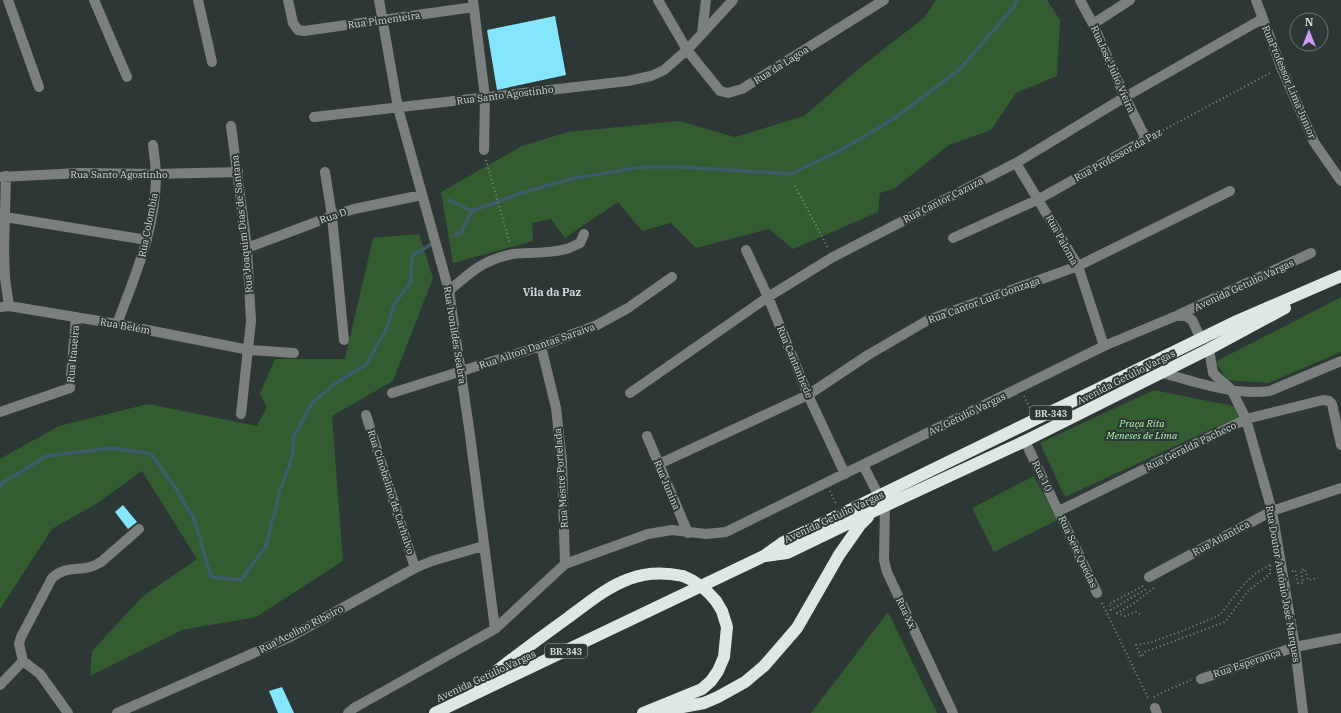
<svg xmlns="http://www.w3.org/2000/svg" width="1341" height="713" font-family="'IBM Plex Serif',serif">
<rect width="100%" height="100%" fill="#2d3736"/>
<path fill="#335c31" d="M936,0H1047L1060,20L1057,76L1016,93L991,130L949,145L895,188L880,193L878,212L793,249L769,229L696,248L671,223L642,231L618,202L565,238L551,219L532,223L533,241L453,263L441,192L522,146L568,132L679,121L735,137L804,116L862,66L924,18Z
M419,234L433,278L393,381L332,416L343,561L256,617L182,630L90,676L92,651L142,597L197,559L142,471L96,504L52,529L0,609V459L59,426L148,404L257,426L267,407L260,393L275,359H345L373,238Z
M1341,297V352L1268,383L1228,380L1215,362Z
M1154,390L1243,408L1238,417L1065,497L1040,443Z
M1034,476L1057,520L994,552L972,508Z
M888,612L937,713H811Z"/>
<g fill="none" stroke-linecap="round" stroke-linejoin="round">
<path stroke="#3f5b6a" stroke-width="3.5" d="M449,200L472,211L521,193L570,179L642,167H683L791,174L841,150L895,118L959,70L1014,7L1017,0
M454,235L461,233L472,211
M0,488L2,483L47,456L111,448L151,454L175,487L194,519L211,577L241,580L266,546L280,491L292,457L294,436L312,403L336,383L367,364L387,328L394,305L411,281L412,256L430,245"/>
</g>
<path fill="#84e6fc" d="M555,16L566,75L497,90L487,30Z
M123,505L137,522L128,529L115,512Z
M282,687L294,713H278L269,691Z"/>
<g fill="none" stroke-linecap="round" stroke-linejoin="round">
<path stroke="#818988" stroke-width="2" stroke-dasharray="1 3" stroke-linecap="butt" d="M1156,134L1272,72
M486,160L510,244
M795,186L828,248
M1024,396L1030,408
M830,491L836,504
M1270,565V574L1248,591L1225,622L1145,652L1141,657L1136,645L1152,642L1182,631L1220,615L1243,585L1256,573Z
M1292,571L1295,570L1298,583H1303L1301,570L1305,569L1308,580L1318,578
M1143,586L1109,604L1111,610L1148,588
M1102,603L1149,700
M1140,614L1136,612L1125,616L1117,613L1133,604L1155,587
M1154,697L1163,692L1191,680"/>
<path stroke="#7b807e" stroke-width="10" d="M8,0L39,87
M94,0L127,77
M198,0L212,62
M288,0L293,23L298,30L304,31L474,7
M379,0L398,108L449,291L470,435L495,629
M473,0L485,97L484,150
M658,0L687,50L720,91L728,93L742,89L884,0
M1256,0L1281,67L1314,142L1341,181
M1093,24L1130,0
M702,33L706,0
M314,117L628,81L651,76L664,70L687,50L733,0
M231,126L247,248L251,321L241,414
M1016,163L1078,266L1104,346
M325,172L332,216L344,340
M6,176L4,249L5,278L9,306
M0,177L80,173L156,174L238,172
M5,217L147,240
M953,238L1039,199L1146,139L1125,97L1093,24L1080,0
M247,248L332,216L354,209L422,195
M746,250L768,297L808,395L845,474
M449,291C470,272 485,259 513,254C530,252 548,254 566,249C570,248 575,245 580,243L584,234
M0,307L9,306L117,324L249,350L294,353
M1178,315L1311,253
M117,324C135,276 156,228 156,176C156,166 154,155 153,145
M541,346L556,408L562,461L565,564
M1209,349L1213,373L1217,377L1231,389L1246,419L1272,511L1295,647L1303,713
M1163,373C1195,382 1236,396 1270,391L1341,361
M392,393L541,346L597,325L628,308L672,277
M630,393L768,297L833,257L1016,163L1125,97L1262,19
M0,412L70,388L76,317
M366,415L415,568
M647,436L688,533
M1025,441L1097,593
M659,464L808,395L868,355L928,320L1078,266L1230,191
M863,465L879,496
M885,506L884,560L887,572L953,713
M1059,511L1246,419L1323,400L1329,401L1332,404L1341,445
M1149,577L1272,511L1341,488
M23,661L19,644L21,637L52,578C69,563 82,574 101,562L139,529
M23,661L40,674L68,713
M1201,679L1295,647L1341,638
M0,685L23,661
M1155,708L1157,713
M117,713L288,638L415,568L432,561L483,546
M348,713L354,708L495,629L565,564L648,534L672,530L706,534L726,532L1104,346L1176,316H1186L1192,320L1201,339"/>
<path stroke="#dde8e3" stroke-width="12" d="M765,556L787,553L876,510L1025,441L1209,349L1285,308
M475,689C505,663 537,640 569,617C588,603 607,587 629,579C647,572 664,572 683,576
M435,713L764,556L782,543L1237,321L1341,276
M643,713L702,689L711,681L718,671L724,657L727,627L722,611L716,601
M652,713L704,703L718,697L745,682L764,666L797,628L839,555L860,525L868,517"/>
<path stroke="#dde8e3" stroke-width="12" d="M683,576C696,581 707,590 716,601"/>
</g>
<g text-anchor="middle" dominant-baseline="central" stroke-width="4" stroke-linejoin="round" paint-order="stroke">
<g fill="#2d3736" stroke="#a1a8a8" stroke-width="1">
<rect x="1030" y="406" width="42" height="14" rx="3"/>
<rect x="545" y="644" width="42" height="14" rx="3"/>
</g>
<g font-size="9" font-weight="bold" fill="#d3d9d9">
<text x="1051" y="413">BR-343</text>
<text x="566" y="651">BR-343</text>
</g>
<g font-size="10" fill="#d3d9d9" stroke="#2d3736">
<text transform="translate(384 20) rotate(-8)">Rua Pimenteira</text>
<text transform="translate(781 65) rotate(-32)">Rua da Lagoa</text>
<text transform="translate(1113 69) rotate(66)">RuaJosé Julio Vieira</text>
<text transform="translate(1289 82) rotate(67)">RuaProfessor Lima Junior</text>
<text transform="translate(505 95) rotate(-7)">Rua Santo Agostinho</text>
<text transform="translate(1118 155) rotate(-29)">Rua Professor da Paz</text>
<text x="119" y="174">Rua Santo Agostinho</text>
<text transform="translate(943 200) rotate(-27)">Rua Cantor Cazuza</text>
<text transform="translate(333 216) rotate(-19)">Rua D</text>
<text transform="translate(242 224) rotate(-96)">Rua Joaquim Dias de Santana</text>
<text transform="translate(148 225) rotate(-79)">Rua Colombia</text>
<text transform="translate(1062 240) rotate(61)">Rua Paloma</text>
<text transform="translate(1244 285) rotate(-25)">Avenida Getulio Vargas</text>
<text transform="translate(984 300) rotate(-20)">Rua Cantor Luiz Gonzaga</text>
<text transform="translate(125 326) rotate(10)">Rua Belém</text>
<text transform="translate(455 335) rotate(81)">Rua Ivonildes Seabra</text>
<text transform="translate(537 346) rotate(-19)">Rua Ailton Dantas Saraiva</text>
<text transform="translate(73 354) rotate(-85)">Rua Itaueira</text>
<text transform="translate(795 362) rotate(67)">Rua Cantanhede</text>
<text transform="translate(1126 377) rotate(-27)">Avenida Getúlio Vargas</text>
<text transform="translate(967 414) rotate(-26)">Av. Getúlio Vargas</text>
<text transform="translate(1191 446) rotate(-26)">Rua Geralda Pacheco</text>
<text transform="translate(1042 476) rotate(64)">Rua 10</text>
<text transform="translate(561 478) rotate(-94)">Rua Mestre Portelada</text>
<text transform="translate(667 485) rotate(67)">Rua Junina</text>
<text transform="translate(391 492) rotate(72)">Rua Cinobelino de Carhalvo</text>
<text transform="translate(834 517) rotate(-25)">Avenida Getúlio Vargas</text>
<text transform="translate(1221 538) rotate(-28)">Rua Atlantica</text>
<text transform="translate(1078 552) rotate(65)">Rua Sete Quedas</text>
<text transform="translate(1283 584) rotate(80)">Rua Doutor Antônio José Marques</text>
<text transform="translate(906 613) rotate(65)">Rua Xx</text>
<text transform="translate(301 629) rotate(-27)">Rua Acelino Ribeiro</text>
<text transform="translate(1247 663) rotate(-19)">Rua Esperança</text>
<text transform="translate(486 676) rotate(-25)">Avenida Getúlio Vargas</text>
</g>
<g font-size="10" font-style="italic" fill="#aef8aa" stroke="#2d3736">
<text x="1142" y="423">Praça Rita<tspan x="1142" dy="12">Meneses de Lima</tspan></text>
</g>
<g font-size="11" font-weight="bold" fill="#cdd9d8" stroke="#2d3736">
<text x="552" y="292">Vila da Paz</text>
</g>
</g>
<g transform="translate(1309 32)"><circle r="19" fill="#2d3736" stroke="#6f7877"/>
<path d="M0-3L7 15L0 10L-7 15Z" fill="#d09dff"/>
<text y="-6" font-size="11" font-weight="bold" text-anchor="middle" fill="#d3d9d9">N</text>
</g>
</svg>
